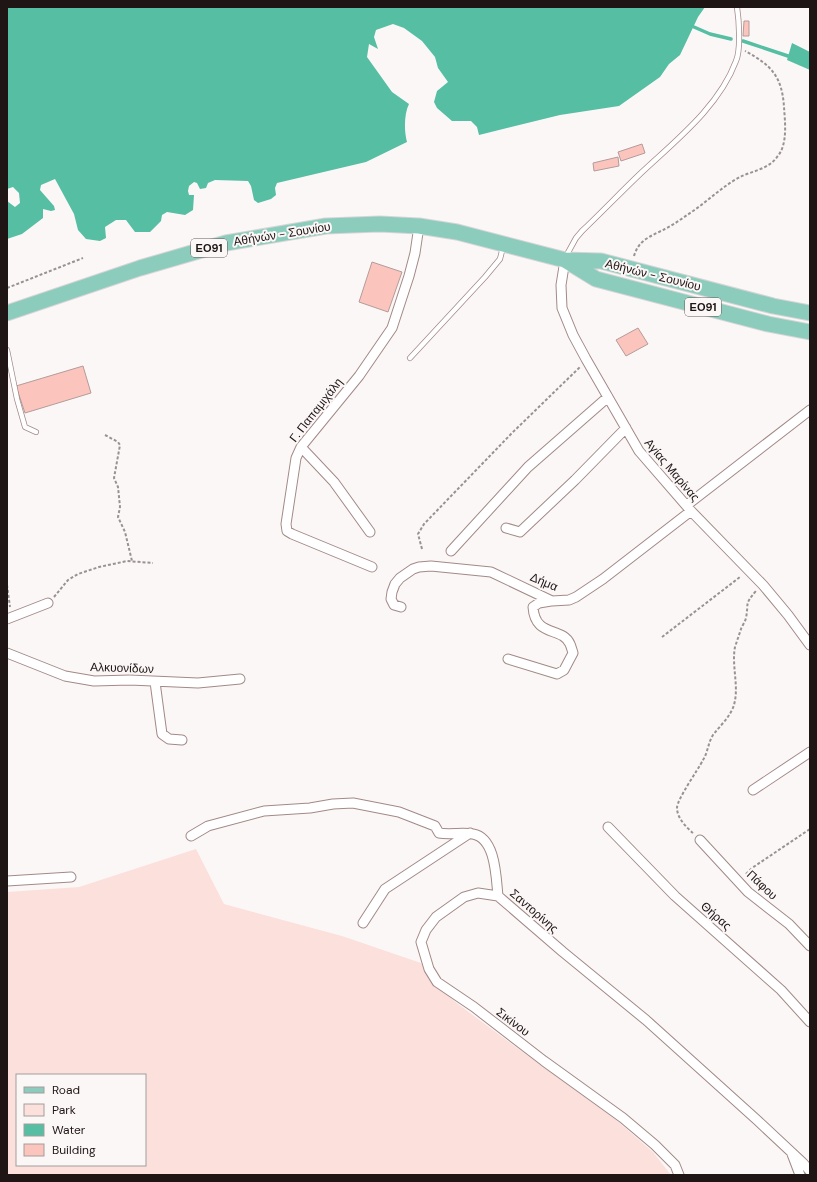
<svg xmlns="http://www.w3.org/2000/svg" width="817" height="1182" font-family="'DM Sans',sans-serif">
<rect width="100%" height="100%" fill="#fcf7f7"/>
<path fill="#fbe0dc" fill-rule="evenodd" d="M196,849L224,904L342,936L421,963L434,984L458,1004L509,1042L615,1119L653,1152L671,1175H7V892L79,887ZM17,1075H145V1165H17Z"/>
<path fill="#55bea3" d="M7,7H705L698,17L680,55L669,64L660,77L619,106L560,115L479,135L477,127L471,121H452L437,108L434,102L437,91L448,82L438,68L435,57L422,41L404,28L393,24L376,30L374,37L378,49L369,44L367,57L392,92L409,104C404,114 404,131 407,142L366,162L277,183L275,188L276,195L271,199L258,203L254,200L251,186L248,181L215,180L208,183L206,188L200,189L197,183L194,182L189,186L188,191L189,195H194L193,210L185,215L167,212L162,215L161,221L150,232H135L126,220H116L105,227L106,238L100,241L86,239L78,230L74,214L55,179L41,185L40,190L54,206L55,210L51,211L43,209V218L22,234L7,239V201L15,207L20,203L19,193L13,187L7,189Z
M792,43L810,52V70L787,60Z"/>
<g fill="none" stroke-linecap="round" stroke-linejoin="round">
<path stroke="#55bea3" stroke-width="3.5" d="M694,27L710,34L731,39
M743,41L791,57"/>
</g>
<path fill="#fbc4bd" stroke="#b39c99" d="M744,21H749V36H743Z
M642,144L645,153L621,161L618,152Z
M618,157L619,166L594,171L593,163Z
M372,262L402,272L388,312L359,302Z
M638,328L648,344L626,356L616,340Z
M83,366L91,393L25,413L16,386Z"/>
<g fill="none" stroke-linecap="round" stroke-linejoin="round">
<g stroke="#a18a87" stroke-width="6">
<path id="service" d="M565,258L576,238L582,231C602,212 621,192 641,173C675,141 719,107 736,61C741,50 739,20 737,7
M7,350L17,399L25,427L36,432
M410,358L485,277L500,259L503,247"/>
</g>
<g stroke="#a18a87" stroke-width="11">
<path id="minor" d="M565,260L561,285L562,308L573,335L586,359L639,451L691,511L763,585L788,615L810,645
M301,447L334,482L370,532
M687,505L810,410
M506,528L520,532L575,480L626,428
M451,551L528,467L608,397
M372,567L292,534L287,531L286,524L296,458L301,447L359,376L392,328L409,276L415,253L419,226
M401,607L394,605L391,599L392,592L395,584L400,578L413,569L419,567L431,566L491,572L552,601L569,600L576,597L603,579L691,511
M7,619L48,603
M7,653L65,676L94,681L130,680L198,683L240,679
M508,659L557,674L564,670L573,653C572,650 571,646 570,644C562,626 535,638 533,607L539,603L551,601
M155,682L162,734L169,739L182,740
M753,790L810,752
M608,827L675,896L781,990L810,1022
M191,836L208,826L264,811L310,808L333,804L353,803L399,812L435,826L439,833C450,835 462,832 473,834C496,838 496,878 498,896L563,952L646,1020L757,1120L803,1163L810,1171
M700,840L748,892L789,924L810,946
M7,881L71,877
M498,896L478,893L464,897L436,917L426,930L421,942L429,969L437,982L474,1007L544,1061L623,1118L655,1145L675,1165L679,1175
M363,923L385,889L470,833
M792,1154L800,1175"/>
</g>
<g stroke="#d6d5d5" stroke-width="17">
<path id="primary" d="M565,260L596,279L768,324L810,332
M7,313L140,268L226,243L326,226L380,224L419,226L457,232L565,260L601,261L773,306L810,313"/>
</g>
<path stroke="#989291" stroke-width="2" stroke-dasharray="3 2" stroke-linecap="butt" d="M634,256C636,249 640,243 646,239C652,235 659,232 665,229C675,224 684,217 693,211C709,200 723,186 740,177C752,171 769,169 777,157C788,145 785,122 784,107C782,76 771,65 745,51
M7,288L83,258
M105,435L118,442L120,445L114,478L118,487L120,507L118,517L125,532L132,561
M422,549L418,534L424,524L512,433L580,367
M7,585L10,607
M54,597L68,580L78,574L99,567L127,561L153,563
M662,637L740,577
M693,833C687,828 677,818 677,808C677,799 698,770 703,760C708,752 708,743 713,735C719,727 727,720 732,710C741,691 731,667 735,647C737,641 739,635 741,629C742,626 745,622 746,618C749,602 744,605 756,591
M746,874L752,868L810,829"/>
<use href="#service" stroke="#fff" stroke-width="4.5"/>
<use href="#minor" stroke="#fff" stroke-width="9"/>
<use href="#primary" stroke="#8bccbc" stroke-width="15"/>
</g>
<g text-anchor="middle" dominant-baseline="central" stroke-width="4" stroke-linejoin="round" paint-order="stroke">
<g fill="#fcf7f7" stroke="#615958" stroke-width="1">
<rect x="191" y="239" width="36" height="18" rx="3"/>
<rect x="685" y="298" width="36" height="18" rx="3"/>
</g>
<g font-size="11" font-weight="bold" fill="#1e1514">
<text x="209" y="248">ΕΟ91</text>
<text x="703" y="307">ΕΟ91</text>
</g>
<g font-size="12" fill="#1e1514" stroke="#fcf7f7">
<text transform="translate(282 234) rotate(-9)">Αθήνών - Σουνίου</text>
<text transform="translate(653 275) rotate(14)">Αθήνών - Σουνίου</text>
<text transform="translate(316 410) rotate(-52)">Γ. Παπαμιχάλη</text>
<text transform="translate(672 470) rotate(50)">Αγίας Μαρίνας</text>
<text transform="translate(544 582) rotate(23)">Δήμα</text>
<text transform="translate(122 668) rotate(2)">Αλκυονίδων</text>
<text transform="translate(762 885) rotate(43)">Πάφου</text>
<text transform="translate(534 911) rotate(41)">Σαντορίνης</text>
<text transform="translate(716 916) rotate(41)">Θήρας</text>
<text transform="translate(513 1022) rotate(37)">Σικίνου</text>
</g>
</g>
<rect width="817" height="1182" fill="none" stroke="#1e1514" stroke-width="16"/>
<rect x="16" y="1074" width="130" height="92" fill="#fcf7f7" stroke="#a39d9c"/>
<rect x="24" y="1087" width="20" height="6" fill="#8bccbc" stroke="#a39d9c"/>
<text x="52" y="1094" font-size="12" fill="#1e1514">Road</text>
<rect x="24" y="1104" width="20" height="12" fill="#fbe0dc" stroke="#a39d9c"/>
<text x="52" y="1114" font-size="12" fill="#1e1514">Park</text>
<rect x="24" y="1124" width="20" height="12" fill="#55bea3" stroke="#a39d9c"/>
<text x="52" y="1134" font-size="12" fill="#1e1514">Water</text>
<rect x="24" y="1144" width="20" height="12" fill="#fbc4bd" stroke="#a39d9c"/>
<text x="52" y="1154" font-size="12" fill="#1e1514">Building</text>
</svg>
